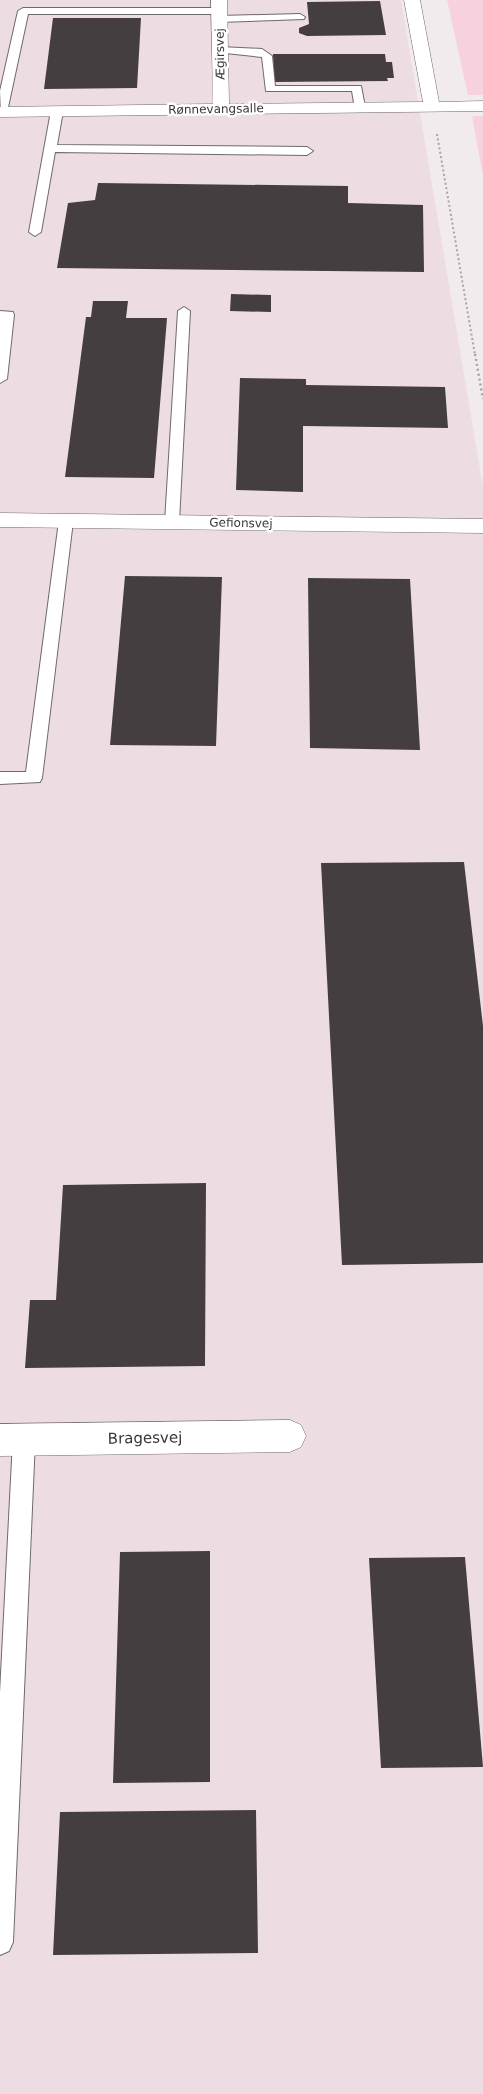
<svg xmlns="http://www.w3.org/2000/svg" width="483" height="2094" font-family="'DejaVu Sans',sans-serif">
<rect width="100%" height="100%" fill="#f2ebed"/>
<path fill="#eddde2" d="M0,0H401L483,487V2094H0Z"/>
<path fill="#f7d2de" d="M447,0H483V95H468Z
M472,116H483V176Z"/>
<path fill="#443e40" d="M380,1L386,35L307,36L299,33V28L309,24L307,2Z
M53,18H141L137,88L44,89Z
M273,54H385L386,62H392L394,78H387L388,81L274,82Z
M98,183L348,186V203L423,205L424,272L57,268L68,203L95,200Z
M231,294L271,295V312L230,311Z
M93,301H128L126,318H167L154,478L65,477L86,317H91Z
M240,378L306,379V385L445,387L448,428L303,426V492L236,490Z
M125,576L222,577L216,746L110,745Z
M308,578L410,579L420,750L310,748Z
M464,862L483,1026V1263L342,1265L321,863Z
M206,1183L205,1366L25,1368L30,1300H56L63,1185Z
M210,1551V1782L113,1783L120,1552Z
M465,1557L483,1767L381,1768L369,1558Z
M256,1810L258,1953L53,1955L60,1812Z"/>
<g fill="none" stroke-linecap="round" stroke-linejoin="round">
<g stroke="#6f696b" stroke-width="2">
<path id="service" d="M23,8H219L224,11L219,14H28L7,112L1,115L0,91L18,11Z
M300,14L305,17L304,19L219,22L214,19L219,16Z
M220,47L262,49L272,56L275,86H361L365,107L359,110L355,109L352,91H266L262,57L216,52L215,50Z
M57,108L63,111L57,145L307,147L313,151L307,155L55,152L41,232L35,236L29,232L51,111Z
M184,307L190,311L179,522L172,527L165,522L178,311Z
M0,311L13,312L14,315L7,379L0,383Z
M66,516L73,521L42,778L40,782L0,784V772H26L59,521Z
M24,1429L32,1432L35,1440L13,1942L9,1951L0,1955V1693L13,1440L16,1432Z"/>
</g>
<g stroke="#6f696b" stroke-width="1">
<path id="minor" d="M211,0H227L229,104L423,102L404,0H420L439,102L483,101V111L0,117V107L213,104Z
M0,513L483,519V533L0,527Z
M290,1420L301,1425L306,1436L301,1447L290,1452L0,1456V1424Z"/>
</g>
<path stroke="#a8a3a4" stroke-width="2" stroke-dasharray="2 2.5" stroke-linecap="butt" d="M437,134L475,355"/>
<path stroke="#a8a3a4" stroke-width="2.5" stroke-dasharray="2 3" stroke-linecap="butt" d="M475,354L483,399"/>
<use href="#service" fill="#fff" fill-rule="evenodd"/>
<use href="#minor" fill="#fff" fill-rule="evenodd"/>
</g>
<g text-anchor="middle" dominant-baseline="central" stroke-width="5" stroke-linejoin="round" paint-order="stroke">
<g font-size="12" fill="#393637" stroke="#fff">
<text transform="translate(220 54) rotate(-91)">Ægirsvej</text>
<text transform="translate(216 109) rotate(-1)">Rønnevangsalle</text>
<text transform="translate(241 523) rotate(1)">Gefionsvej</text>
</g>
<g font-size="15" fill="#393637" stroke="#fff">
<text transform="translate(145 1438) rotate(-1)">Bragesvej</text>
</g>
</g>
</svg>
